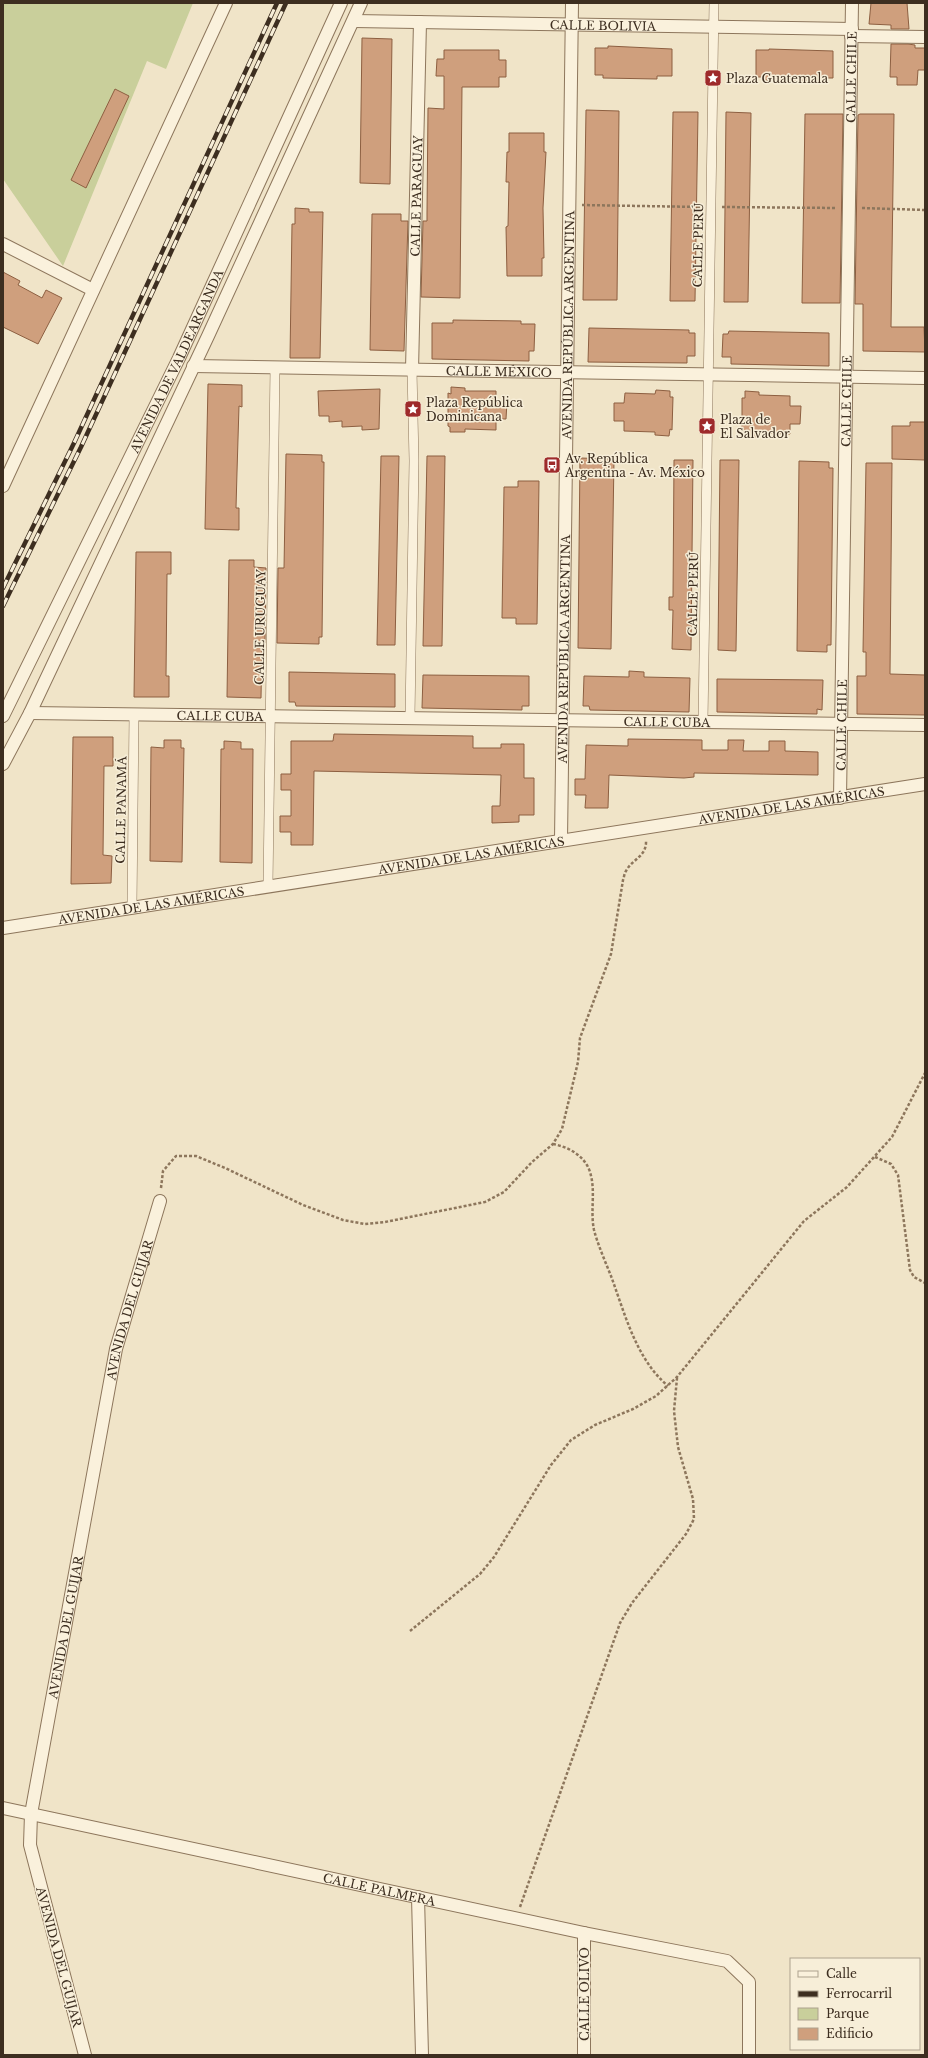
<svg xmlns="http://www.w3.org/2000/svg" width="928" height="2058" font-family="'Libre Baskerville',serif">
<rect width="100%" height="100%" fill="#f0e4c8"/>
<path fill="#c9cf9b" d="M3,3H193L166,69L147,61L63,266L3,179Z"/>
<path fill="#cf9f7d" stroke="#8d5f41" d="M871,3H907L909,29H891V25L869,24Z
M362,38L392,39L390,184L360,183Z
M891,44H908L915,45V48H925V70H918L917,85H897V77H890Z
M608,46L672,49V76H657V79L603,78V75H595V48H608Z
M769,49L833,51V78H818V81H781L764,80V77H756V50H769Z
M444,50H499V60H506V77H499V87H462L460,298L421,297L423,221H427V213L428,108L444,109V76H436L437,59H444Z
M115,89L129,96L86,188L71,180Z
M586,110L619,111L617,300H583Z
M673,112H698L695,301H670Z
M726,112L751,113L748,302H724Z
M805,114H843L840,303H802Z
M860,114H894L891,327H924L925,352L863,351V304H855L858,115Z
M509,133H544V152H546L543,208L544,258H542V276H507L506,227L508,226L509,182H506L507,152H509Z
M295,208L309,209V212H323L320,358H290L292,224H295Z
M372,214H401V221H408L404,351L370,350Z
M3,272L20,281L18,285L42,298L46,290L62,298L38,344L3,327Z
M453,320L521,321V324H535L534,351H529V361L432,359V323H453Z
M589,328L689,330V333H695V356H687V363L588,362Z
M729,331L829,333V366L731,364V357H722L723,334H728Z
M208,384L242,385V407L239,406L237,472L236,508H239V530L205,529Z
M451,387L465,388V391H496V401L507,402L506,419H496V430L465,429V432H450V427L448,426V393L451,394Z
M380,389L379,429L362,430V426L342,427V421L329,422V416H319L318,391Z
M656,390L670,391V397H673L672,430L670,429L669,436L655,435V432L624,431V421H614V403H624L625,393L655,394Z
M745,391L759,392V395L790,396V406H801L800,424H790V434L759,433V437H744V431H742V398H745Z
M910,422H925V460L892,459V426H910Z
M286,454L322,455V462H324L322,637H319V644L277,643L278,568H284Z
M381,456H399L395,645H377Z
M427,456H445L442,646H423Z
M580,458L614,459L611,649L578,648Z
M674,460H693L691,650L672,649L673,610H669V597H673Z
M720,460H739L736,651L718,650Z
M799,461L829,462V468H833L831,645H827V652L797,651Z
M866,463H892L890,674L925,675V715L857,714V676H866V652H863Z
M518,481H539L537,624H516V618H502L504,487H518Z
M136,552H171V574H167L166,676H169V697H134Z
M229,560H254V567L266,568L265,643H262L261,698L227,697Z
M629,671L644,672V677L690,678L689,712L590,710L589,706H583L584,676L629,677Z
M289,672L395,674V707L296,706L295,702H289Z
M423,675L529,676V706H522V710L422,708Z
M717,679L823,680L822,710L817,709V714L717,712Z
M334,734L473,736V748H501V744H524V778H534V815H519V822L492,823V806H500L501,775L314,771L313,845H291V832H280V816H291V790H281V774H291V741H333Z
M73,737H113V766H104L103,855L112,856L111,883L71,884Z
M628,739L702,740V750H728V740H744L743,751H769V741H785V751L818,752V775L694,773V777L684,778L609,775L608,808H585L586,795H575V779H585L586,745L628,746Z
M164,740H181V748H184L182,862L150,861L151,747L164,748Z
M224,741L241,742V749H253L252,863L220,862L221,749H224Z"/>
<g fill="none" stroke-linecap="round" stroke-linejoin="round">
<g stroke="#8d765c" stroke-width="10">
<path id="pedestrian" d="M410,718L414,461L412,370
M703,722L714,3
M268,886L275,367
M132,907L134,714"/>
</g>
<g stroke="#8d765c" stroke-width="14">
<g id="minor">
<path id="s1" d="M354,21L852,29"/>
<path d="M851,36L925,37"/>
<path d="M3,244L93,290"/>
<path id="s2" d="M193,366L925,378"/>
<path id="s3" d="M412,370L420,22"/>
<path d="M3,486L226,3"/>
<path id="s4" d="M30,713L925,725"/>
<path id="s5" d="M3,716L179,358L341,3"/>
<path d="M3,764L30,713L208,336L361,3"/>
<path id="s6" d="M840,798L852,3"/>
<path id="s7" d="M561,840L572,3"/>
<path id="s8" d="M3,928L925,784"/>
<path id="s9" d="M3,1808L584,1933L727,1961L749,1982V2055"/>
<path d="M418,1897L422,2055"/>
<path d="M584,1933V2055"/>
<path id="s10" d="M85,2055L30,1845L31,1814L116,1349L160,1201"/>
</g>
</g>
<path stroke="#8d765c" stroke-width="2.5" stroke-dasharray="3 2" stroke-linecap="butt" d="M582,205L701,207
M722,207L837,208
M862,208L925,210
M553,1144C569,1147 585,1156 590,1172C596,1191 590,1211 594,1230C598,1245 605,1261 611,1276C625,1314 636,1359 668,1386
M875,1157L891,1164L898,1175L910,1270L914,1277L925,1283
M161,1188L163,1171L176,1156H196L225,1168L303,1205L343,1220L365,1224L385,1222L485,1202L504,1192L532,1162L553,1144L562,1129L578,1062L580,1038L611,954L623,880C624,878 624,874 626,871C632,859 647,857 646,840
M410,1631L480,1574L494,1557L551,1465L571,1440L595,1425L633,1409L656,1396L677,1377L804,1221L847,1187L892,1137L925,1073
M520,1907L620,1623L632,1603L686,1534L694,1519L693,1499L678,1447L674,1411L677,1378"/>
<use href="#pedestrian" stroke="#faf1dc" stroke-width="9"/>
<use href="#minor" stroke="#faf1dc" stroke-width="12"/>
<g stroke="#3d2e20" stroke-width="4.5">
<path id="rail" d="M3,588L74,443L277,3
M3,606L81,447L286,3"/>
</g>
<use href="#rail" stroke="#f7eed8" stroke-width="3" stroke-dasharray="9" stroke-linecap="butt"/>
</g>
<defs>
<g id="sight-square" transform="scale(0.9)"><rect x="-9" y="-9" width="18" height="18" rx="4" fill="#9e2a2b" stroke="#f7eed8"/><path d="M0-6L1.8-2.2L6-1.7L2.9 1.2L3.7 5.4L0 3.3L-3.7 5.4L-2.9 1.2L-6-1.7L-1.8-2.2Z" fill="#fff"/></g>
<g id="bus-square" transform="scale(0.9)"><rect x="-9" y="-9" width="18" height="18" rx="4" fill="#9e2a2b" stroke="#f7eed8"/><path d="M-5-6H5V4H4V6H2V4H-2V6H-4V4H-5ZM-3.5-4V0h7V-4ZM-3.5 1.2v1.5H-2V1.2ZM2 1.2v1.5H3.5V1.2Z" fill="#fff"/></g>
</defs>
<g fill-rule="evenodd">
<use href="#sight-square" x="713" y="78"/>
<use href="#sight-square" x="413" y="409"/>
<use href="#sight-square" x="707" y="426"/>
<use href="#bus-square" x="552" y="465"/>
</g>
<g text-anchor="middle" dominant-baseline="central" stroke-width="3" stroke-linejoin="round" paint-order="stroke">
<g font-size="12" fill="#3d2e20" stroke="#f7eed8">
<text stroke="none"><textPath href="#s1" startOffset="249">CALLE BOLIVIA</textPath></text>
<text stroke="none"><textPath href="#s6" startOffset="721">CALLE CHILE</textPath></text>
<text stroke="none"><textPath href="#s3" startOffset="174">CALLE PARAGUAY</textPath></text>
<text transform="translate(698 245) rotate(-89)">CALLE PERÚ</text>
<text stroke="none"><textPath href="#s7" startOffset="515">AVENIDA REPÚBLICA ARGENTINA</textPath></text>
<text stroke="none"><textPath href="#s5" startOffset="395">AVENIDA DE VALDEARGANDA</textPath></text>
<text stroke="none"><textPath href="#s2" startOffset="306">CALLE MÉXICO</textPath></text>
<text stroke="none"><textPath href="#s6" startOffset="397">CALLE CHILE</textPath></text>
<text transform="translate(693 594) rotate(-89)">CALLE PERÚ</text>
<text transform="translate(260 627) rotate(-89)">CALLE URUGUAY</text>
<text stroke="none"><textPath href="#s7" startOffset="191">AVENIDA REPÚBLICA ARGENTINA</textPath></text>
<text stroke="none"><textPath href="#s4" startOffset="190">CALLE CUBA</textPath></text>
<text stroke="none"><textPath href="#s4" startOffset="637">CALLE CUBA</textPath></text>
<text stroke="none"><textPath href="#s6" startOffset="73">CALLE CHILE</textPath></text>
<text stroke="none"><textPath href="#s8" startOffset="798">AVENIDA DE LAS AMÉRICAS</textPath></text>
<text transform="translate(121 810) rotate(-89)">CALLE PANAMÁ</text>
<text stroke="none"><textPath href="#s8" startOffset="474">AVENIDA DE LAS AMÉRICAS</textPath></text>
<text stroke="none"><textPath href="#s8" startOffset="150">AVENIDA DE LAS AMÉRICAS</textPath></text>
<text stroke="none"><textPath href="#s10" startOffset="762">AVENIDA DEL GUIJAR</textPath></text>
<text stroke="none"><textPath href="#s10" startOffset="438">AVENIDA DEL GUIJAR</textPath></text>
<text stroke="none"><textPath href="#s9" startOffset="385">CALLE PALMERA</textPath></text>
<text transform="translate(59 1957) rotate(75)">AVENIDA DEL GUIJAR</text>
<text transform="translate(584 1994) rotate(-90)">CALLE OLIVO</text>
</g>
<g font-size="12" fill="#3d2e20" stroke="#f7eed8" text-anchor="start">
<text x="726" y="78">Plaza Guatemala</text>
<text x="426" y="402">Plaza República<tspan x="426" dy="14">Dominicana</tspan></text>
<text x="720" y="419">Plaza de<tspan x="720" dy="14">El Salvador</tspan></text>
<text x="565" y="458">Av. República<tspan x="565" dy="14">Argentina - Av. México</tspan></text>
</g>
</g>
<rect width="928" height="2058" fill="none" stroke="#3d2e20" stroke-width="8"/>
<rect x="790" y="1958" width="130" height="92" fill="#f7eed8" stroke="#ada18e"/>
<rect x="798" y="1971" width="20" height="6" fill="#faf1dc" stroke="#ada18e"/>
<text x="826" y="1978" font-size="12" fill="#3d2e20">Calle</text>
<rect x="798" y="1991" width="20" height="6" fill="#3d2e20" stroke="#ada18e"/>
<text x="826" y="1998" font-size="12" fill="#3d2e20">Ferrocarril</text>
<rect x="798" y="2008" width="20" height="12" fill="#c9cf9b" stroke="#ada18e"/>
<text x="826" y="2018" font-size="12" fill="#3d2e20">Parque</text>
<rect x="798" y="2028" width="20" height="12" fill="#cf9f7d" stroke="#ada18e"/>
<text x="826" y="2038" font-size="12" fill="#3d2e20">Edificio</text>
</svg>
